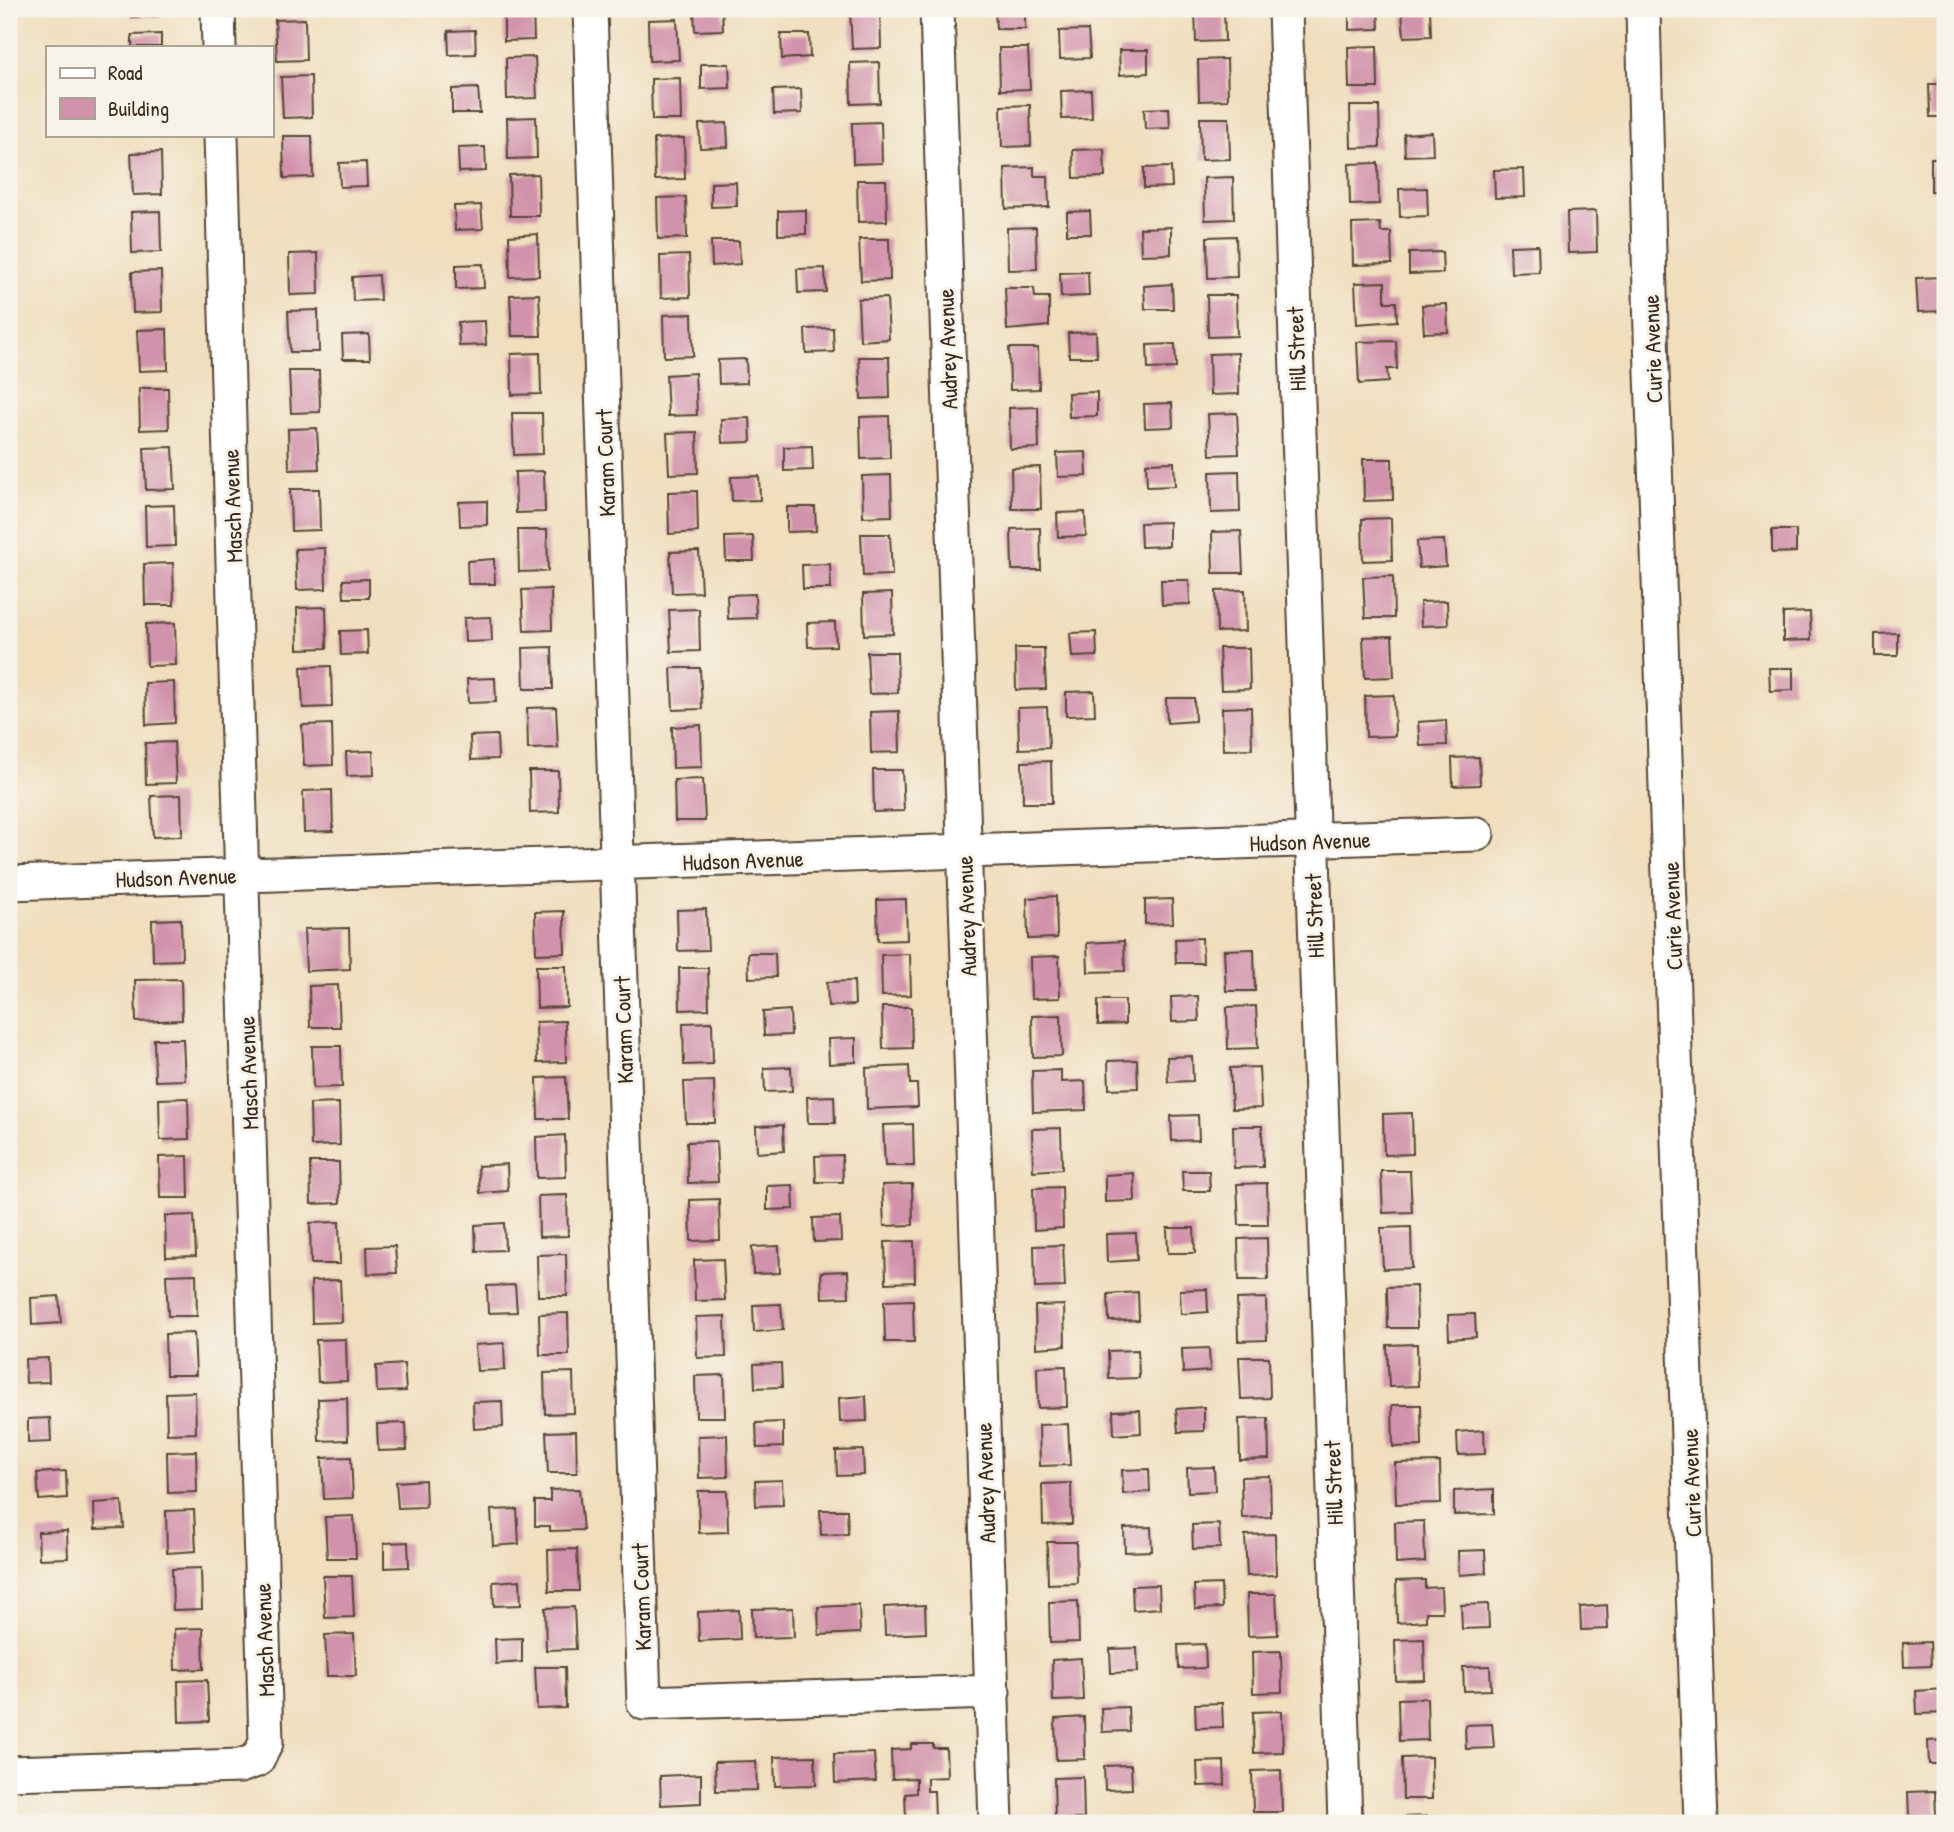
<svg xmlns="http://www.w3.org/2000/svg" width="1954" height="1832" font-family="'Patrick Hand',sans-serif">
<rect width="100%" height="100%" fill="#f7f3e8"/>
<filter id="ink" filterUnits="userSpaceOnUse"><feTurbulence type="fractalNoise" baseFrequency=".0143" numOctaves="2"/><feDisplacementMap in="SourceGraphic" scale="14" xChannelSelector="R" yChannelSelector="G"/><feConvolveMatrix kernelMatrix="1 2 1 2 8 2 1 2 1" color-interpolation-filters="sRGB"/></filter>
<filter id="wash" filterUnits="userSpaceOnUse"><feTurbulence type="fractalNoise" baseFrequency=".00686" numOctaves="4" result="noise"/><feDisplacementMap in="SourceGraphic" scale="28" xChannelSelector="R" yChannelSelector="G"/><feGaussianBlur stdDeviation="1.57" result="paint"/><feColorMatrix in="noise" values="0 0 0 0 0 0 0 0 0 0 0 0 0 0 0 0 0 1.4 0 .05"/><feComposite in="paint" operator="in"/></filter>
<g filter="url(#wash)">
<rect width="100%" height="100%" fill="#f0debd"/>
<g id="blocks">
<path fill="#d193ab" d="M131,9H160V16L131,17Z
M504,9H533L534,40L504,41Z
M694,9H722L723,30L695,31Z
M850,9H880L881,48L852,49Z
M995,9H1025V29H996Z
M1195,9H1224L1225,41L1196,42Z
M1349,9H1378L1379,29L1349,30Z
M1430,10L1431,36L1404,37L1402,12Z
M305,19L306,60L277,61L275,20Z
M677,19L679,60L649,61L648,20Z
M475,30L476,54L449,55L448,31Z
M1088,30L1090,58L1060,59L1059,31Z
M161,34V47H132V35Z
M781,34H809L810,57L782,59Z
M1377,46L1378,88H1349L1348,47Z
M999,48H1028L1030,89L1000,90Z
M1119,50H1148V73L1120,75Z
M535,57L537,98L507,99L506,58Z
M1227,59L1228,100L1199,101L1198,60Z
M879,62L880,103L851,104L850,63Z
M701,64H729L730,88L701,89Z
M311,76L312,117L283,118L281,77Z
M680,78L681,120H652L651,79Z
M1929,84H1945V117H1930Z
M478,88L480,113H452V89Z
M801,89L802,113L774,114L773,90Z
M1091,90L1092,118L1062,119L1061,91Z
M1030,105L1031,146L1002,147L1001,106Z
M1350,106H1379L1380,147L1351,148Z
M1169,108L1170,128L1145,129L1144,109Z
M536,117L537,158L508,159L507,118Z
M1200,118H1229L1230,159L1201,160Z
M881,122L882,163L853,164L852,123Z
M727,123L728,147L700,148L699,124Z
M1432,132L1433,155L1405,156L1404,134Z
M283,136H312L313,177L284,178Z
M684,138L685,179L655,180L654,139Z
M485,147L486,171L459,172L458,148Z
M1104,149L1105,177L1074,178L1073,150Z
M161,152L162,194L133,195L131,153Z
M1931,158H1945V191H1931Z
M366,162L367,186L340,187L339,163Z
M1378,163L1379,204L1350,205L1349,164Z
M1034,167V176H1048L1049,207L1006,209L1005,168Z
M1171,167L1172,187L1144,188V168Z
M1524,169L1525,197L1495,198L1494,170Z
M538,174L539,216H510L509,175Z
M1233,177L1234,219L1205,220L1204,178Z
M857,180H886L887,221L858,222Z
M736,182L737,206L711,207V183Z
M1427,188L1428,216L1400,217L1399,189Z
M686,197L687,238L658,239L657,198Z
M481,205L483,229L455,230L454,206Z
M806,210V234L778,235V211Z
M160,211L161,252L132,253L131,212Z
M1090,211L1091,234H1067V212Z
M1596,211L1597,252L1568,253L1567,212Z
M1380,223L1381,232H1391L1392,264L1353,265L1352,224Z
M1036,227L1037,269L1008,270L1007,228Z
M1171,227V254L1141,255L1140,228Z
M538,234L539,276L510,277L509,236Z
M1236,236L1237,277L1208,278L1207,237Z
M859,239H889L890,280L861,281Z
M711,241H739L740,264L712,266Z
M1538,245L1539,272L1511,273L1510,246Z
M1442,252L1443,273L1409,274V253Z
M318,253L319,294L290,295L289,254Z
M689,255L690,297L661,298L660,256Z
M483,264L484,288L456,289V265Z
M825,268L826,292L798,293L797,269Z
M161,271L162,312L133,313L132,272Z
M1088,272L1089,296L1061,297L1060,273Z
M379,275L380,300L353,301L352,277Z
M1945,277V311L1918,312L1916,278Z
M1385,282V302H1396L1397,321L1357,324L1355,283Z
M1172,284L1173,309H1145L1144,286Z
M1005,288H1034L1035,297H1049V326L1007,330Z
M539,294L541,336H512L510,295Z
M1207,295H1236L1237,336L1208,337Z
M887,298L889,339L860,341L858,299Z
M1447,304L1448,332L1424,333L1422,305Z
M318,310L319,352H290L288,311Z
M692,314L693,356L664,357L663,315Z
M485,321L486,345L459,346L458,322Z
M833,328L834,352L806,353L805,329Z
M167,329L168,370L139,371L137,330Z
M1096,332L1097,357H1069L1068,333Z
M369,334L370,359H343L342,335Z
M1396,341L1397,369H1387L1388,382L1359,384L1357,342Z
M1175,344L1176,368L1148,369L1147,345Z
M1009,348H1038L1039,389L1010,390Z
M540,353L541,394L512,395L511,354Z
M1238,353L1239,394L1210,395L1209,354Z
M859,357H889L890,398L861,399Z
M746,359L747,383L719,384L718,360Z
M289,371H319L320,412L291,413Z
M695,373L697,415L668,416L666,375Z
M139,388H168L169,429L140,430Z
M1097,392V416L1069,417L1068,393Z
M1172,403L1173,427L1145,428L1144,404Z
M1038,407L1039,448L1010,449L1009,408Z
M512,413H542L543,454L514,455Z
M1237,413L1239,454L1210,455L1208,414Z
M889,416L890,458L861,459L860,417Z
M750,418L751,442L722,443L721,419Z
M317,428L319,469L289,470L288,429Z
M697,432L698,473L669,474L667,433Z
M812,446L813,470L784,471V447Z
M173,447L175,489L146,490L144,448Z
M1086,452L1087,476L1058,477L1057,453Z
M1363,459H1392L1393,500L1364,501Z
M1174,462L1175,486L1147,487L1146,463Z
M1040,467L1041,509H1012L1011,468Z
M544,471L545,512L516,513L515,472Z
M1239,471L1240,512L1211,513L1210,472Z
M891,475L892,516L863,517L862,476Z
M759,476L760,500L732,501L731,477Z
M290,489H319L320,530L291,531Z
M697,491L698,532L669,534L668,492Z
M487,501V525L460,526L459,502Z
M174,505L175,546L146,547L145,506Z
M787,507H815L816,531L787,532Z
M1085,512L1086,536L1058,537L1057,513Z
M1391,518L1392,560L1363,561L1362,519Z
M1169,522V546L1141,547L1140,523Z
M1040,528L1041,570H1012L1011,529Z
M518,530H547L548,571L519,572Z
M1772,530H1796V552L1772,553Z
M1241,531L1243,573H1213L1212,532Z
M861,534H890L892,575L863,576Z
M753,536L754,561H726L725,537Z
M1444,540L1446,566L1419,568L1417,541Z
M325,548L326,589L297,590L295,549Z
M699,551L701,592L672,593L670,552Z
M494,559L495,584H468L467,561Z
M173,563L174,605H145L144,564Z
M830,564L831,589H803L802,565Z
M1393,576L1394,618H1365L1363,577Z
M369,579V598H344L343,580Z
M1161,580H1189L1190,604L1162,605Z
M551,589L552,630L524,631L522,590Z
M1245,590L1246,631L1217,632L1216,591Z
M892,593L893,634L864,635L863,594Z
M755,594L756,618L728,619L727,595Z
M1447,601L1448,625L1421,626L1420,602Z
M326,607L327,648L298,649L297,608Z
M699,609L700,651L671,652L669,610Z
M1810,612L1811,640L1783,641V613Z
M491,617L492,641L465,642L464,618Z
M835,622L836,646L808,647L807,623Z
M175,623L176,665L147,666L146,624Z
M367,630L368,654L341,655L340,631Z
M1096,632L1097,656L1072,657L1070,633Z
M1898,633V656H1875V634Z
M1392,636L1394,677L1365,678L1363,637Z
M552,647L553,689H524L523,648Z
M1015,648H1044L1046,689L1016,690Z
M1219,648H1249L1250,689L1221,690Z
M867,652H897L898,693L869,694Z
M331,666L332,707L303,708L301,667Z
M671,668H700L702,709L673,710Z
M1769,668H1793V690L1770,691Z
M495,678L496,702L468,703L467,679Z
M174,682L175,723L146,725L145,683Z
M1094,691L1095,715L1066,716V692Z
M1394,695L1395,736L1366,737L1365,696Z
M1166,698H1194L1195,721L1167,723Z
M556,707L558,748L528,749L527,708Z
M1047,707L1049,748L1019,749L1018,708Z
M1251,707L1252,749L1223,750L1222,708Z
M899,711L900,752L871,753L870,712Z
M1446,720L1447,745L1420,746L1418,722Z
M332,724L333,765L304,766L302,725Z
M701,725L702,767L673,768L672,727Z
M497,735L498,759L471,760L470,736Z
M174,742L176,783L146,784L145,743Z
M373,751L374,775L347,776L346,752Z
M1479,757L1480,785L1453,786L1452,758Z
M1051,761L1052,803H1023L1022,762Z
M873,770H902L904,811L874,812Z
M529,771H558L559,812L530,813Z
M703,779L705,821H675L674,780Z
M332,790L333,831L304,832L303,791Z
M181,795L182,836L153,837L151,796Z
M1056,896L1057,938L1028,939L1027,898Z
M906,899L907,940L878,941L877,900Z
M1172,899L1173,923L1145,924V900Z
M706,909L708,950L678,951L677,910Z
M564,911L565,953L536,954L535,912Z
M181,919L182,960L153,961L152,920Z
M349,928L350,969L306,971L304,929Z
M1202,938L1203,963H1176L1175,939Z
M1124,941L1125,971L1088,972L1087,943Z
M1254,949L1255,991H1226L1224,950Z
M748,953H775L776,977L749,978Z
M910,954L911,995L882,996L881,955Z
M1059,956L1060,998L1031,999L1030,957Z
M536,966H566L567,1007L537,1008Z
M679,968H708L709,1009L680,1010Z
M181,979L182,1020L136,1022L135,980Z
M854,981L855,1005L828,1006L827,982Z
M338,985L340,1027H310L309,986Z
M1198,996L1199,1021L1172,1022L1171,997Z
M1098,1000H1125V1024L1098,1025Z
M1256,1006L1258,1048L1228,1049L1227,1007Z
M882,1007H911L912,1048L883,1049Z
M790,1010L791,1035L764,1036L763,1012Z
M1061,1015L1062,1056L1033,1057L1032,1016Z
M565,1021L566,1062L537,1063L536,1022Z
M712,1022L713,1064L684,1065L683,1023Z
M856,1038V1062L829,1064L828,1039Z
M154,1039H183L185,1080L155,1081Z
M312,1046H341L342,1087L313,1088Z
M1192,1056L1193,1081L1168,1082L1167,1057Z
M1137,1060L1138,1088L1109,1089L1108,1061Z
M909,1066L910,1084H917L918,1107L867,1109L866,1068Z
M791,1067L792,1091L765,1092L764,1068Z
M1259,1067L1261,1108L1232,1109L1230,1068Z
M1061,1070V1082L1085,1081L1086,1110L1033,1112L1032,1071Z
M566,1077L568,1119H538L537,1078Z
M714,1081L715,1123H686L684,1082Z
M834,1096L835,1123H808L807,1097Z
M188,1098L189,1139L160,1140L159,1099Z
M339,1103L340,1145L311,1146L310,1104Z
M1412,1113L1413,1154L1384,1155L1383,1114Z
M1198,1115L1199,1140L1172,1141L1171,1116Z
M913,1124L914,1166H885L883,1125Z
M783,1125L784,1151L757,1153L756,1126Z
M1233,1126H1262L1263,1167L1234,1168Z
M1061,1128L1062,1169L1033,1171L1032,1129Z
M565,1135L566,1177L537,1178L536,1137Z
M716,1141L718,1182L688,1183L687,1142Z
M842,1155L843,1182H816L815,1156Z
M188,1156L189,1198H160L159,1157Z
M310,1162H339L340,1203L311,1204Z
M507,1164L508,1191L480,1193L478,1166Z
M1182,1171H1209L1210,1191H1183Z
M1381,1171H1410L1412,1212L1383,1213Z
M1134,1173L1135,1201L1105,1202V1175Z
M1267,1183L1268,1225H1239L1237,1184Z
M912,1184L913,1225L884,1226L882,1185Z
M793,1185L794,1209L767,1210V1186Z
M1062,1187L1063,1228L1034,1230L1033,1188Z
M567,1195L568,1236L539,1237L538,1196Z
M719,1199L720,1240L691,1241L690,1200Z
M194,1215L196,1256L166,1257L165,1216Z
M840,1217L841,1241L814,1242L813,1218Z
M339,1222L340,1264H311L310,1223Z
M504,1223L505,1250L476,1251L475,1225Z
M1411,1227L1412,1268L1383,1269L1381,1228Z
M1167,1228H1194L1195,1253H1168Z
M1136,1233L1137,1260L1107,1262L1106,1234Z
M1267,1238L1268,1280H1239L1238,1239Z
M914,1241L915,1282L886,1283L885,1242Z
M1063,1245L1065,1287L1035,1288L1034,1246Z
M395,1246L397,1273L368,1274L367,1247Z
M779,1246L780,1273L753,1274L752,1247Z
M566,1254L567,1296H538L537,1255Z
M723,1259L725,1300L695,1301L694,1260Z
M848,1271L849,1297L822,1298L821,1272Z
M196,1274L197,1316H168L166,1275Z
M340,1280L342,1322L312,1323L311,1281Z
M515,1285L517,1312L488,1313L487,1286Z
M1416,1286L1417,1328H1388L1387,1287Z
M1207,1289L1208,1312L1181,1314L1180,1290Z
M1138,1292L1139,1320L1109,1321L1108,1294Z
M59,1296L61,1323L32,1325L31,1298Z
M1266,1298L1267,1340L1238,1341L1237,1299Z
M913,1300L914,1342H885L884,1301Z
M781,1304L783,1330L754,1332L753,1305Z
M1064,1305L1065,1346L1036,1348L1035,1306Z
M568,1313L569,1355H540L539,1314Z
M1475,1314L1476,1337L1449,1339L1448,1315Z
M725,1316L726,1357L697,1358L696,1317Z
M194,1333L196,1375H166L165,1334Z
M346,1339L347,1381L318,1382L316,1340Z
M504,1343L505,1370L477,1371L475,1345Z
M1417,1344L1418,1386L1389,1387L1387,1345Z
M1209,1348L1210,1371L1183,1373L1182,1349Z
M1138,1350L1139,1378L1109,1379L1108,1351Z
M1239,1357H1269L1270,1398L1241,1399Z
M48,1358L49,1382L26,1383L25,1359Z
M781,1363L782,1387L755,1388L754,1364Z
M404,1364L406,1391L377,1392L376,1366Z
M1066,1366L1067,1407L1038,1408L1037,1367Z
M573,1372L574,1413L545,1414L544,1373Z
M724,1375L725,1417H696L695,1376Z
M195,1392L196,1433L167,1434L166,1393Z
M866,1396L867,1421L840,1422L839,1398Z
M347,1398L348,1440L319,1441L318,1399Z
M502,1401L503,1427L474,1429L473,1402Z
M1392,1405H1421L1422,1446L1393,1447Z
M1204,1407V1431L1178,1432L1176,1409Z
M1140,1410L1141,1433L1114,1435L1113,1411Z
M50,1418L51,1442L28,1443V1419Z
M1268,1418L1269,1459L1240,1460L1239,1419Z
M783,1422V1447L757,1448L756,1423Z
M406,1423L407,1450L378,1451L377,1424Z
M1068,1424L1070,1465L1040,1466L1039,1425Z
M1484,1430L1485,1454L1458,1455L1457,1432Z
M576,1431L577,1473H548L546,1432Z
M727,1435L728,1477L699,1478L698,1436Z
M863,1450L864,1475L837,1476L836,1451Z
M196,1451L197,1492L168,1493L167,1452Z
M351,1457L353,1498L324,1499L322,1458Z
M1440,1462L1441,1503L1396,1504L1395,1463Z
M1214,1467L1215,1491L1188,1492L1187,1468Z
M1149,1469L1150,1492L1123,1494L1122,1470Z
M66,1471L67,1498L39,1500L37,1473Z
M1270,1476L1271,1517L1242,1518L1241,1477Z
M425,1480L426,1507L398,1508L396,1482Z
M782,1480L783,1505L756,1506L755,1481Z
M1071,1483L1072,1524L1043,1525L1042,1484Z
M579,1489L583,1530L550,1531V1526H535V1501H550V1490Z
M1494,1489V1514L1454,1515V1491Z
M698,1491H727L728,1532L699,1533Z
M122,1501L124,1528L95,1529L94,1503Z
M517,1509L519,1544L493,1546L491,1510Z
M194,1510L196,1551L167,1553L166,1511Z
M820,1510H847L848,1534L821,1535Z
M354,1516L356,1558H327L325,1517Z
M1424,1521L1425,1562L1396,1564L1395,1522Z
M1219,1524L1220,1548L1193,1549L1192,1525Z
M1151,1527L1152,1551L1125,1552L1124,1528Z
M67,1531L68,1558L39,1559L38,1532Z
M1275,1534L1276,1575L1247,1576L1245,1535Z
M408,1542L409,1567L384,1568V1543Z
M1047,1542H1076L1077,1583L1048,1584Z
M577,1549L579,1591H549L548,1550Z
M1485,1550L1486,1573L1459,1575L1458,1551Z
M201,1568L202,1609L173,1610L172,1569Z
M323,1576H352L354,1617L325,1618Z
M520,1580L521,1605L494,1606L493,1582Z
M1425,1580V1588L1441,1587L1442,1612H1426V1621L1397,1623L1396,1581Z
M1221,1584L1222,1608L1195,1609L1194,1585Z
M1159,1585L1160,1608L1133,1610L1132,1586Z
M1247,1594H1276L1278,1635L1248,1636Z
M1078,1601L1079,1642L1050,1643L1049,1602Z
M1488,1604L1489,1628L1462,1629L1461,1605Z
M859,1605L860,1633L819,1635L818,1607Z
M925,1605L926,1633L885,1635L884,1607Z
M1607,1605L1608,1629L1581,1630L1580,1607Z
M574,1607L576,1649L546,1650L545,1608Z
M793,1608L794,1637L753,1638L752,1609Z
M739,1610L740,1639L699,1641L698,1612Z
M203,1628L204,1669L175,1670L174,1629Z
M354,1634L356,1676H327L325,1635Z
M522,1638V1662L496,1664L495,1639Z
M1424,1639L1425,1680L1396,1681L1395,1640Z
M1930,1642L1931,1666L1904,1667L1903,1643Z
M1205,1644L1206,1668L1179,1669L1178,1645Z
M1137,1648L1138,1672L1111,1673L1110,1649Z
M1281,1651L1282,1692L1253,1693L1252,1652Z
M1081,1658L1083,1700L1053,1701L1052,1660Z
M1490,1666L1491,1690L1464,1691L1463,1667Z
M535,1667H565L566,1708L537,1709Z
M207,1680L209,1721L179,1722L178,1681Z
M1943,1689L1945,1713L1917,1714L1916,1691Z
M1427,1698L1428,1740L1399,1741L1398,1699Z
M1222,1703L1223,1727L1196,1728L1195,1704Z
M1128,1707L1129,1731L1102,1732L1101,1708Z
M1282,1711L1283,1752L1254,1753L1253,1712Z
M1084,1717L1085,1759L1056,1760L1055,1719Z
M1492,1724L1494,1748L1466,1749L1465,1725Z
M1945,1740V1764H1929L1928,1741Z
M911,1744H933V1748H946L947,1777L927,1778V1791H934L935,1818L906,1819L905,1794L916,1793V1778L892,1779L891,1750L911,1749Z
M874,1753L876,1781L835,1783L834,1754Z
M815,1756L816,1785L775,1786L774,1757Z
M1431,1757L1432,1799H1403L1402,1758Z
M756,1761L757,1790L716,1791L715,1762Z
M1224,1761L1225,1785L1198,1786L1197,1762Z
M1131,1765L1132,1789L1105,1790L1104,1766Z
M1281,1770L1282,1812H1253L1252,1771Z
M701,1774V1803L661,1805L660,1776Z
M1083,1777L1084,1819H1055L1054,1778Z
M1935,1791L1936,1815L1909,1816L1908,1792Z
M1432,1816V1823H1403V1817Z"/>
</g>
</g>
<g filter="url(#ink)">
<use href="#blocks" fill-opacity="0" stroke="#564536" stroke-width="2"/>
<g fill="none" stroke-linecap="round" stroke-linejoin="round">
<g stroke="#564536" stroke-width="37">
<path id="minor" d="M218,9L219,47
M590,9L644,1703L993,1692
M937,9L996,1823
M1285,9L1345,1823
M1643,9L1652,372L1701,1823
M9,883L1477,834
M9,1773L240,1766L257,1760L266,1743L221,135"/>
</g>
<use href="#minor" stroke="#fff" stroke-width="33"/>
</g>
</g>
<g text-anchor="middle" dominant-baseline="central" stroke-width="6" stroke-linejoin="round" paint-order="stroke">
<g font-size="23" fill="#3b2a1e" stroke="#f7f3e8">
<text transform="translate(947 349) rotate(-92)">Audrey Avenue</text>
<text transform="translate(1296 349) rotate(-92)">Hill Street</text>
<text transform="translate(1652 349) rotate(-92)">Curie Avenue</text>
<text transform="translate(605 463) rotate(-92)">Karam Court</text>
<text transform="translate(232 506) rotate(-92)">Masch Avenue</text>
<text transform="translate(1310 841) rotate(-2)">Hudson Avenue</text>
<text transform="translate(743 860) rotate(-2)">Hudson Avenue</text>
<text transform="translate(176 877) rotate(-2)">Hudson Avenue</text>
<text transform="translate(966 916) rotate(-92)">Audrey Avenue</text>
<text transform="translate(1314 916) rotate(-92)">Hill Street</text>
<text transform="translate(1672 916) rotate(-92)">Curie Avenue</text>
<text transform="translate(623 1030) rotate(-92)">Karam Court</text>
<text transform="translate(248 1073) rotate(-92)">Masch Avenue</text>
<text transform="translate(985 1483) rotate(-92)">Audrey Avenue</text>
<text transform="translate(1333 1483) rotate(-92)">Hill Street</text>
<text transform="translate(1691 1483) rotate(-92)">Curie Avenue</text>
<text transform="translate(641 1597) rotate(-92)">Karam Court</text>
<text transform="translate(264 1640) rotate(-92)">Masch Avenue</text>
</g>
</g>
<rect width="1954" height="1832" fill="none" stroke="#f7f3e8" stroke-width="35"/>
<rect x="46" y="46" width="228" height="91" fill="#f7f3e8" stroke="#aca397" stroke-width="2"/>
<rect x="60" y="68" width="35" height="10" fill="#ffffff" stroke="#aca397" stroke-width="2"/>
<text x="108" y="80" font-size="21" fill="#3b2a1e">Road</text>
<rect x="60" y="98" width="35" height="21" fill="#d193ab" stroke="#aca397" stroke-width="2"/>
<text x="108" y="116" font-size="21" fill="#3b2a1e">Building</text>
</svg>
